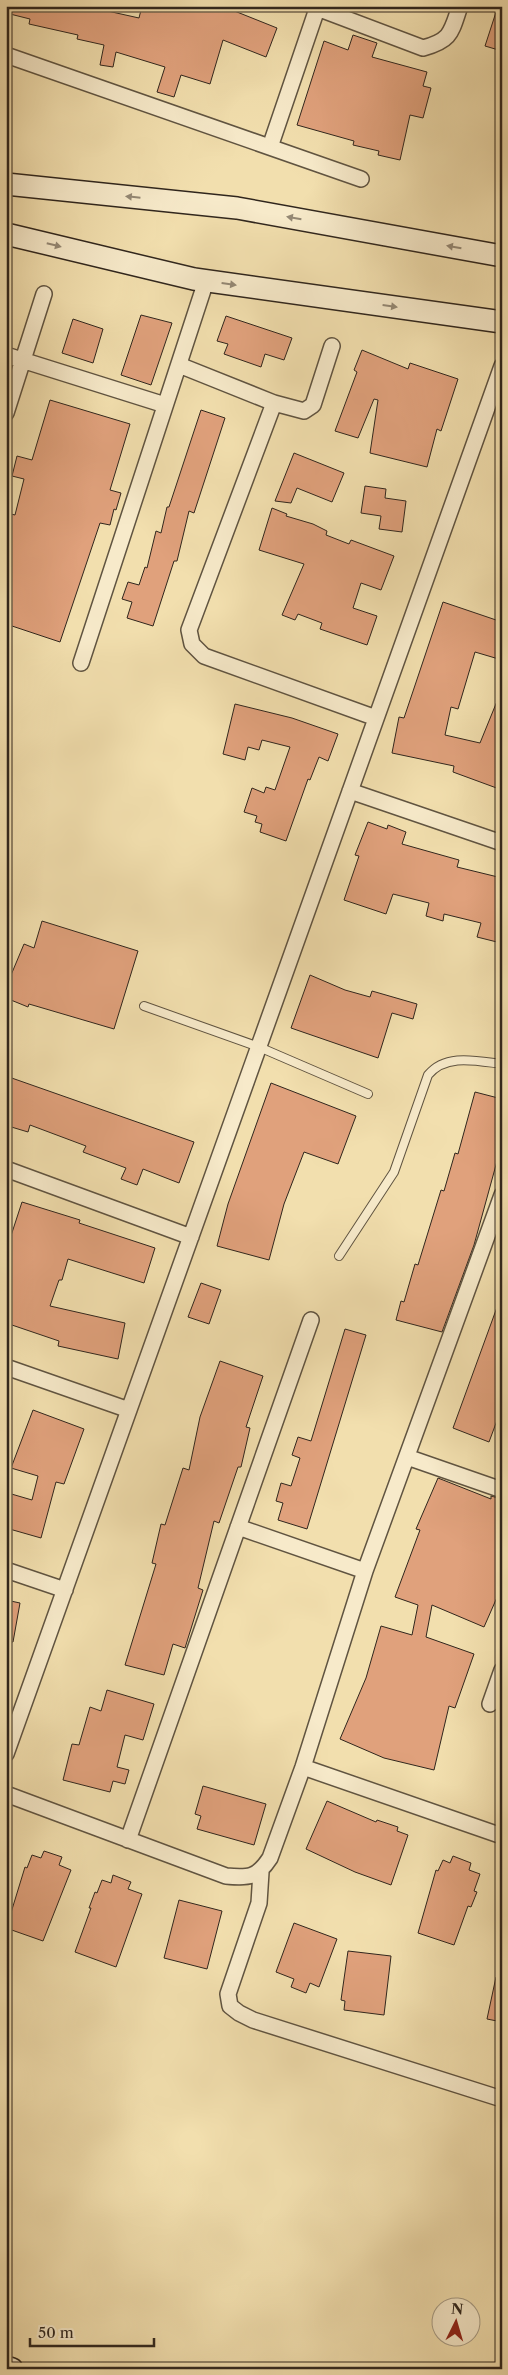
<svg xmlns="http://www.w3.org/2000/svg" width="508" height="2375" font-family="'Libre Caslon Text',serif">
<rect width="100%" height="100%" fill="#f2dfae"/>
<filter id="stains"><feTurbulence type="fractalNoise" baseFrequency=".004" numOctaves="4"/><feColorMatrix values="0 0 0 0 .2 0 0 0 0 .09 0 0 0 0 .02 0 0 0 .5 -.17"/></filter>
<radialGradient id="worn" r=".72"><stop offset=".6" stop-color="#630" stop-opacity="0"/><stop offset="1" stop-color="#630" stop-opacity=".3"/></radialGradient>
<path fill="#e0a17c" stroke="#30261d" d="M6,6H85L139,18L142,6H222L277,28L266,57L223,40L210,84L181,75L174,97L157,92L165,67L116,52L113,67L100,65L104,45L77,39L78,35L29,24L30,19L6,13Z
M498,6H502V51L485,46Z
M353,35L377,43L372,57L427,72L423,86L431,88L423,118L410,115L400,160L378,155L379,151L353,145L354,141L297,125L324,41L348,50Z
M141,315L172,323L151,385L121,375Z
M226,316L292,338L284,360L265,354L261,367L224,354L228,344L217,341Z
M73,319L103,329L93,363L62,353Z
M362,350L408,369L410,363L458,379L441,431L437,429L427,467L370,453L378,400L374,399L358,438L335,431L357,372L354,370Z
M50,400L130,424L110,490L121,493L116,510L114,509L110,525L100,523L60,642L6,624V528L11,514L15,515L24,479L12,476L17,456L32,460Z
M201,410L225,418L194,513L189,511L177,561H174L153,626L127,618L132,602L122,599L128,582L139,585L145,567L147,568L156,531L161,533L167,507H169Z
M294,453L344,473L332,502L297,488L291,503L275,501Z
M365,486L386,489L385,498L406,501L402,532L379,529L381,516L361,513Z
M272,508L287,514L286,516L313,524L327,531L326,535L349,544L351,540L394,556L381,590L361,583L353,608L377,616L367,645L320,629L322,623L298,614L295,620L282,615L304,564L259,550Z
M443,602L502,622V660L475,652L458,709L451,707L445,735L480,743L502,689V790L453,772L454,766L392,753L399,717L404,718Z
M235,704L292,718L338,734L328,761L319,757L310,780L308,779L286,841L260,832L262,824L255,822L257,816L244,812L252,788L264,793L266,787L275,790L290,747L262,740L259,750L248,747L245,760L223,754Z
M368,822L387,829L388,825L406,832L402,844L459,860L457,867L502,878V922L497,942L477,937L481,923L444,914L443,921L426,916L429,903L393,894L386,914L344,900L359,856L355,855Z
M42,921L138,951L114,1029L29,1004L28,1007L6,998V987L24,944L34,948Z
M310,975L345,990L370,997L372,991L417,1004L413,1019L392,1013L378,1058L291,1028Z
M6,1076L194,1142L179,1183L143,1169L137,1185L121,1179L126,1168L83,1152L86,1146L30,1125L28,1132L8,1126L10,1119L6,1118Z
M271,1083L356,1116L338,1164L304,1152L284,1204L269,1260L217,1246L228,1204Z
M475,1092L502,1099V1143L474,1245L442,1332L396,1320L401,1301L404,1302L415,1264L418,1265L441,1190L444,1191L455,1153L458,1154Z
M22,1202L80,1220L79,1223L155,1248L144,1283L68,1259L62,1280H59L50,1306L125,1323L118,1359L58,1346L59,1341L6,1323V1251Z
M201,1283L221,1290L209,1324L188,1317Z
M500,1299L502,1300V1407L489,1442L453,1428Z
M345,1329L366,1335L307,1529L278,1520L283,1503L276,1501L281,1483L291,1486L300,1458L292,1455L298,1437L311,1441Z
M220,1361L263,1376L246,1427L250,1428L241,1467H238L219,1523L214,1521L198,1588L203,1590L185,1648L173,1644L164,1675L125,1665L156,1564L152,1563L161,1524L165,1525L183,1468L189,1470L200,1417Z
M33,1410L84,1429L64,1484L56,1482L41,1538L6,1528L8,1493L32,1500L38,1476L11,1468Z
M438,1478L491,1499V1496L502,1499V1586L484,1627L432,1605L426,1637L474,1654L455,1708L449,1706L434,1770L384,1758L340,1739L366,1678L381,1626L412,1635L418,1605L395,1597L420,1530L416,1529Z
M6,1600L20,1603L13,1642H6Z
M107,1690L154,1704L143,1740L125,1735L117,1767L129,1770L125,1784L113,1781L110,1792L63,1780L72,1744L79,1745L90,1707L101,1711Z
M203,1786L266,1804L254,1845L197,1829L201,1816L195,1814Z
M327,1801L376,1822L377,1820L398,1827L397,1831L408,1835L391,1885L355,1872L306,1849Z
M44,1851L62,1857L59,1865L71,1870L43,1941L6,1928V1915L10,1916L25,1867L27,1868L32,1855L41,1858Z
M453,1856L471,1863L469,1870L480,1874L474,1891L477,1892L471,1907L468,1906L454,1945L418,1933L436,1870L438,1871L443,1860L450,1863Z
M113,1875L131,1882L128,1889L142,1894L116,1967L75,1952L91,1908H89L95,1892L97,1893L102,1880L111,1883Z
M179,1900L222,1911L207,1969L164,1958Z
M294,1923L337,1939L319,1987L310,1983L306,1993L291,1987L294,1979L276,1972Z
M348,1951L391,1956L384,2015L344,2010L345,2001L341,2000Z
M496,1977H502V2022L487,2019Z"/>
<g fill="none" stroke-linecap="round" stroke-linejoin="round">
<g stroke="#605441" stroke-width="10">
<path id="lane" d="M144,1006L259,1047L368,1094
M339,1256L394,1172L428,1075C446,1053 477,1061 502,1064"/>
</g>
<g stroke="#605441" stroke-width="18">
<path id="street" d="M312,6L423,48C452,40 451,32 460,6
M6,55L361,179
M270,147L318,6
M6,355L165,405
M179,365L274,403L304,411L313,405L332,346
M274,403L189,630L192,644L204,656L376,718
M6,413L44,294
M81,663L206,281
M350,791L502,843
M6,1169L191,1237
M6,1367L129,1410
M407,1457L502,1490
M238,1527L365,1571
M6,1570L65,1590
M490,1704L502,1670
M6,1754L502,366
M303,1767L502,1836
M6,1794L226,1876C249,1878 257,1878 270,1858L303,1767L365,1571L502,1195
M128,1840L311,1320
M261,1872L259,1903L228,1994L230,2006L239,2013L253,2020L502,2099"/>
</g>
<g stroke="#30261d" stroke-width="24">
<path id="secondary" d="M6,184L237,208L502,256
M6,234L194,279L502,322
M6,2367L12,2369"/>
</g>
<use href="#lane" stroke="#f7eaca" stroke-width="8"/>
<use href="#street" stroke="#f7eaca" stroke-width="15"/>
<use href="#secondary" stroke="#f7eaca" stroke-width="21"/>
</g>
<defs><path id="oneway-solid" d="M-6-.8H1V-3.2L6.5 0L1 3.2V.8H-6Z" transform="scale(1.25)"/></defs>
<g fill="#948874">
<use href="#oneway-solid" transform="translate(133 197) rotate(-174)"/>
<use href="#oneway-solid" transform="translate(294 218) rotate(-170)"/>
<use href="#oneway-solid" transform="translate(54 245) rotate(14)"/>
<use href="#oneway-solid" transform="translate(454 247) rotate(-170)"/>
<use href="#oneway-solid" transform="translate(229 284) rotate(8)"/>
<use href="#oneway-solid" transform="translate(390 306) rotate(8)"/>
</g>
<rect width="508" height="2375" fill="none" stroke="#f2dfae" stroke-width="25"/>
<rect x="8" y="8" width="493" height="2360" fill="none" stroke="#30261d" stroke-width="2.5"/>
<rect x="12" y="12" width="483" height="2350" fill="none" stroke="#30261d"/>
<g transform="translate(456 2322) rotate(5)"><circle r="24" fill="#f7eaca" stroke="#a79c85"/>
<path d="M0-4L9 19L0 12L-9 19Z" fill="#8f2418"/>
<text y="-8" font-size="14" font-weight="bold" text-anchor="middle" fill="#30261d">N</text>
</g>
<path d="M30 2338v8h124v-8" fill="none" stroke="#30261d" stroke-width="2.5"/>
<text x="38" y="2338" font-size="15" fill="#30261d" stroke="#f7eaca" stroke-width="4" paint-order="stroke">50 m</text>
<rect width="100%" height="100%" filter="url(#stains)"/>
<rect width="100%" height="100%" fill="url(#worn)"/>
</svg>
